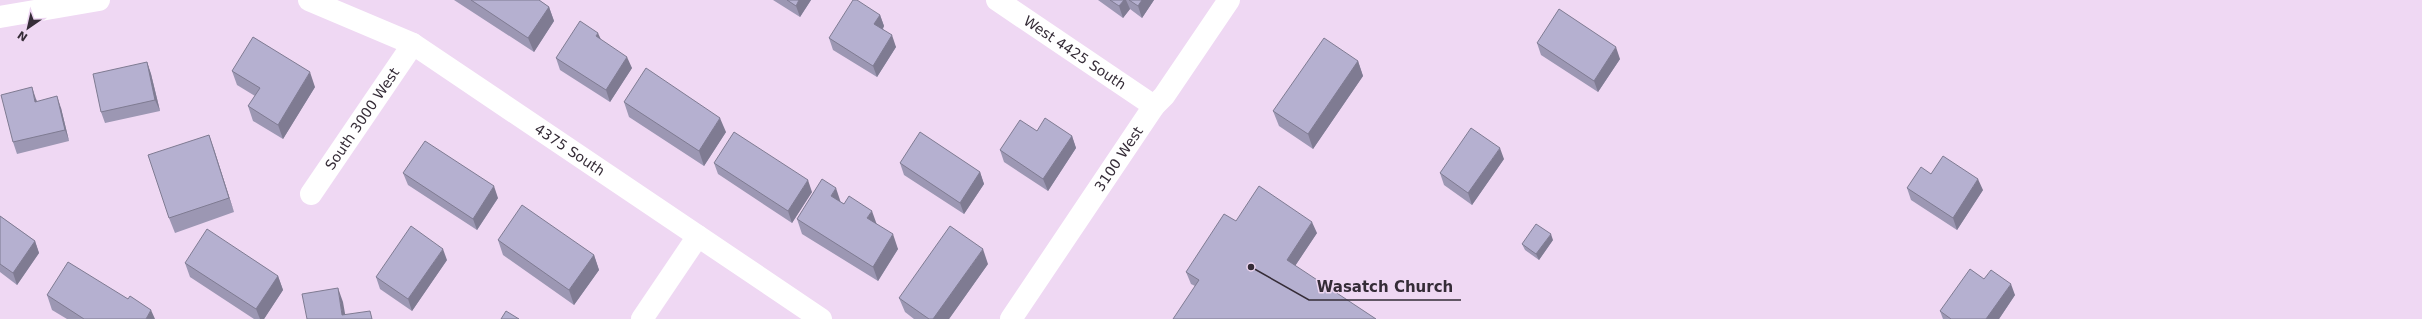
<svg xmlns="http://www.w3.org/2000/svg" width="2422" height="319" font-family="'DejaVu Sans',sans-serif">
<rect width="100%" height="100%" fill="#efd8f3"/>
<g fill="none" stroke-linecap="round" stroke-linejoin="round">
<g stroke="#fff" stroke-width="22">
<path id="s1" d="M309,0L413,44L821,319"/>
<path id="s2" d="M997,0L1154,106"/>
<path d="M0,17L99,0"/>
<path id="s3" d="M311,194L413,44"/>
<path d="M642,319L698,236"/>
</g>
<path stroke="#fff" stroke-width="22" id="s4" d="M1011,319L1154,106L1164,96L1229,0"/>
</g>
<path fill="#9c97b3" d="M454,0H539L549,7L554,21L534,52Z
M773,0H811L800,17Z
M1098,0H1154L1142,18L1130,9L1123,18Z
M880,15L884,26L883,29L896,47L877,77L833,50L829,38Z
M601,40L632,68L610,102L560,70L556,58Z
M1537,43L1620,59L1598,92L1541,55Z
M1358,61L1363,76L1313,149L1279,126L1273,111Z
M147,62L151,74L160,111L105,123L101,112Z
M232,71L315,87L283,139L253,121L248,106L255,96L237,85Z
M36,99L37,101L61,108L69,141L17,154L13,142Z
M624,102L726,132L704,166L629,117Z
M1037,131L1072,136L1076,148L1048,191L1004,162L1000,150Z
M209,135L234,212L175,233L169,218Z
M1504,159L1472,205L1444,185L1440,173Z
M714,163L812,192L792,223L718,174Z
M900,163L980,172L984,184L964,214L904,175Z
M403,173L498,198L477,230L408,185Z
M1931,174L1983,190L1957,230L1911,200L1907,188Z
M841,202L877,224L898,249L878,281L802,234L797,219Z
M0,216L35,241L39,253L17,285L0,272Z
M1236,221L1317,233L1295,266L1195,286L1191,284L1186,272Z
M498,240L594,255L599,270L574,305L503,255Z
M1553,240L1539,260L1525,250L1522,244Z
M447,260L412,311L380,289L376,277Z
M185,263L278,276L283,290L264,319H254L190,277Z
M988,264L949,319H914L905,312L899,298Z
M1984,279L2015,295L1999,319H1943L1940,311Z
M47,295L155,319H67L52,310Z"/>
<path fill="#7f7b92" d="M799,0H811L800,17L796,6Z
M1124,0H1126L1130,9L1123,18L1119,6Z
M1142,0H1154L1142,18L1138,6Z
M549,7L554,21L534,52L528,38Z
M880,15L884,26L879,35L874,24Z
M598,33L603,44L596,36Z
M892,35L896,47L877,77L873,66Z
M1616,47L1620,59L1598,92L1594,81Z
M627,57L632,68L610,102L606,90Z
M1358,61L1363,76L1313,149L1308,134Z
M147,62L151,74L160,111L155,100Z
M310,72L315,87L283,139L278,125Z
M32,87L36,99L40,113L35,102Z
M57,96L61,108L69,141L65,130Z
M720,118L726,132L704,166L699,151Z
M209,135L214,149L234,212L229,198Z
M1072,136L1076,148L1048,191L1043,179Z
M1500,148L1504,159L1472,205L1468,193Z
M980,172L984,184L964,214L960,203Z
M1978,179L1983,190L1957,230L1953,218Z
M808,180L812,192L792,223L788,211Z
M494,186L498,198L477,230L473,219Z
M836,188L841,203L831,196Z
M872,211L877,225L867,218Z
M1312,222L1317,233L1291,272L1287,260Z
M893,234L898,249L878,281L873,267Z
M1551,234L1553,240L1539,260L1536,254Z
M35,241L39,253L17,285L13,273Z
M443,249L447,260L412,311L408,299Z
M983,249L988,264L949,319H933Z
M594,255L599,270L574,305L569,290Z
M278,276L283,290L264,319H260L256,309Z
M2011,284L2015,295L1999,319H1986Z
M338,288L343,302L346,319L342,315Z
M151,310L155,319H146Z"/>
<path fill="#b5b0d0" stroke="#7f7b92" d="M471,0H539L549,7L528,38Z
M787,0H799L796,6Z
M853,0H857L880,15L874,24L892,35L873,66L829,38Z
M1110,0H1124L1119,6Z
M1129,0H1142L1138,6Z
M1559,9L1616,47L1594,81L1537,43Z
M580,21L598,33L596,36L627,57L606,90L556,58Z
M253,37L310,72L278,125L248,106L260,88L232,71Z
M1324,38L1358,61L1308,134L1273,111Z
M147,62L155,100L101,112L93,74Z
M646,68L720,118L699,151L624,102Z
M32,87L35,102L57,96L65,130L13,142L1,95Z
M1045,118L1072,136L1043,179L1000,150L1020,120L1037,131Z
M1471,128L1500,148L1468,193L1440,173Z
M734,132L808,180L788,211L714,163Z
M920,132L980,172L960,203L900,163Z
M209,135L229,198L169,218L148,155Z
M425,141L494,186L473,219L403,173Z
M1943,156L1978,179L1953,218L1907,188L1921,167L1931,174Z
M822,179L836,188L831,196L844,204L849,196L872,211L867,218L893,234L873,267L797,219Z
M1259,186L1312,222L1287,260L1376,319H1173L1199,280L1186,272L1224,214L1236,221Z
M522,205L594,255L569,290L498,240Z
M0,216L35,241L13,273L0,264Z
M1536,224L1551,234L1536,254L1522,244Z
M411,226L443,249L408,299L376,277Z
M950,226L983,249L933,319H929L899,298Z
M207,229L278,276L256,309L185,263Z
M68,262L128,299L130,296L151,310L146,319H84L47,295Z
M1970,269L1984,279L1991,270L2011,284L1986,319H1951L1940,311Z
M338,288L342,315L370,311L372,319H307L302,294Z
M506,311L519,319H501Z"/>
<g text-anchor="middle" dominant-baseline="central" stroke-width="3" stroke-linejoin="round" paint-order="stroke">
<g font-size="14" fill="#352c37" stroke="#efd8f3">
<text stroke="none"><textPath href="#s2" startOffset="94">West 4425 South</textPath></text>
<text stroke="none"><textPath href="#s3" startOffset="91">South 3000 West</textPath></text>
<text stroke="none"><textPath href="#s1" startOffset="302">4375 South</textPath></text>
<text stroke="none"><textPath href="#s4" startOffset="193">3100 West</textPath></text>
</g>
</g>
<path fill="none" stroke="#352c37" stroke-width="1.5" d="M1251 267L1309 300H1461"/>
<circle fill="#352c37" stroke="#efd8f3" stroke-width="1.5" cx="1251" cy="267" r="4"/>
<g font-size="15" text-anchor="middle" font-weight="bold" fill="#352c37" stroke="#efd8f3" stroke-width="3" stroke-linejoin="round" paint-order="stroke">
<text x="1385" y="292">Wasatch Church</text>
</g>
<g transform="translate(28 28) rotate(214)" stroke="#efd8f3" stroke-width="3" paint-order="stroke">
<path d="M0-3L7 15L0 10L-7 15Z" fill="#352c37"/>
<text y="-6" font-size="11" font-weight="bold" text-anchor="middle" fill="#352c37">N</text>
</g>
</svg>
